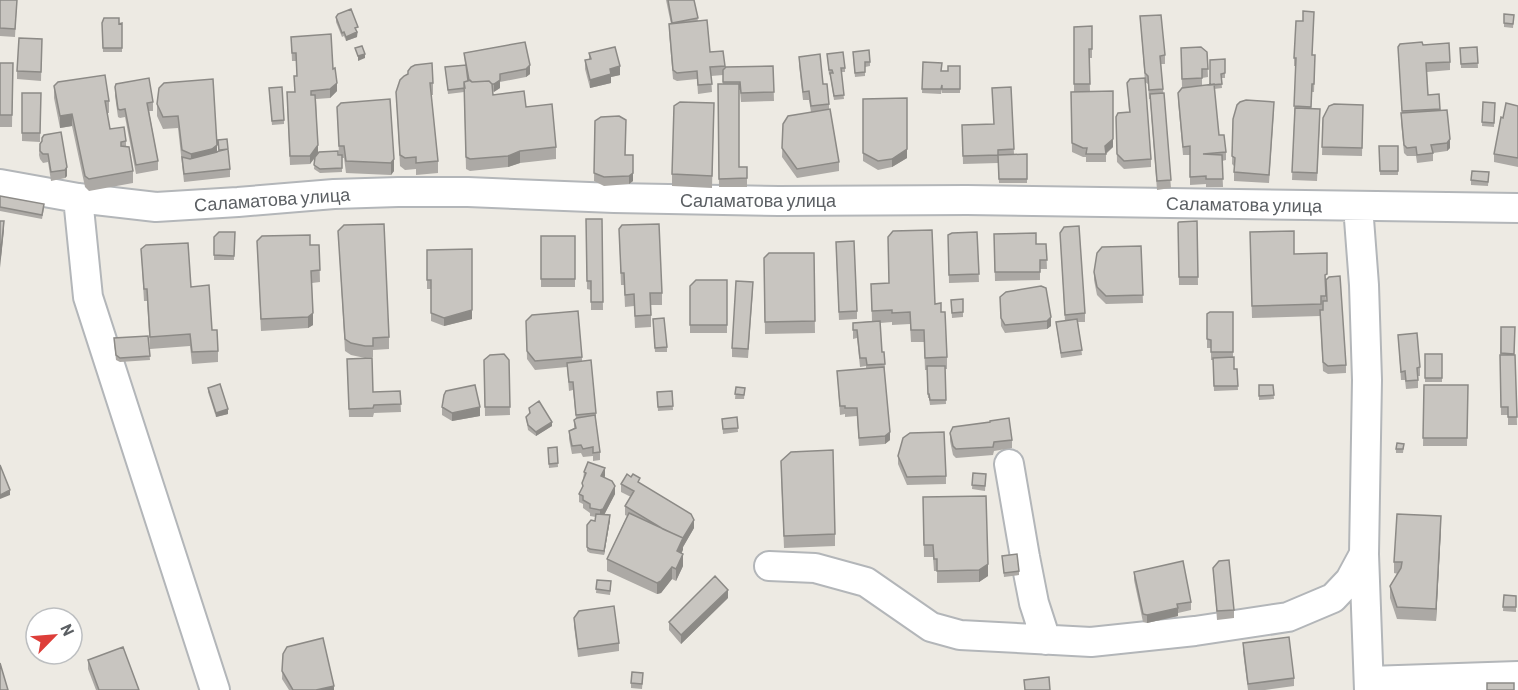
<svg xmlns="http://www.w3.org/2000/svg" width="1518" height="690" font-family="Barlow,sans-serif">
<rect width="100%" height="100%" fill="#edeae3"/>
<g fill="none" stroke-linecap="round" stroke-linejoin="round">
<g stroke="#b3b6b9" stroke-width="32">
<path id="minor" d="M0,184L78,198L156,207L238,202L334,194L398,192H468L614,198L779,201L967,200L1518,208
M78,198L88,297L215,690
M1358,206L1364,285L1367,380L1364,554L1369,690
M1009,464L1025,557L1034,603L1046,640
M769,566L815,568L866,582L931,627L960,635L1091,642L1195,631L1288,617L1333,598L1350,580L1364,554
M1369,681L1518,676"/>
</g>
<use href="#minor" stroke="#fff" stroke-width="28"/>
</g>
<path fill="#aca9a5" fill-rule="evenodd" d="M0,0H17L15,37L0,36Z
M666,0H694L698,21L710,52L723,51L725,68L773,66L774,101L741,102L740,90H739V167H747V187H719L718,84H723V75L711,76L712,92L698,94L697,79L677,81L673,79L669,32V24H671Z
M1504,14L1514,15L1513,28L1504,27Z
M1140,16L1165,55V64H1161L1171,188L1157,190L1150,99H1149L1148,84L1145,82Z
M336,17L358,32L357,37L346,41L344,36L342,37L336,22Z
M102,23H122V52H103Z
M1092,26V58H1089L1090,91L1113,147L1106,154V162H1086V157H1083L1072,152L1071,92H1074V27Z
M291,37L333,69L337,91L330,98L316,99L318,153L339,155L337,107L390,99L394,171L391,175L346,173L344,158H342V172L320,173L314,169L315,158L310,164L290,165L287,101L295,92L297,76L296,61H292Z
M42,39L41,81L17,79V71Z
M525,42L530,74L526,77L500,82V88L493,92V95L526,107L556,147V159L520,163L508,167L470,171L466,169L464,92L448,94L445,67L465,65L464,53Z
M1423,45L1450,62V70L1427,72L1428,95L1439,94L1440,110L1450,148L1447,151L1433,153V161L1417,163L1416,156H1407L1404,153L1401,121V113H1402L1398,47Z
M1477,47L1478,68H1461L1460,48Z
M1181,48L1207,52L1208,77L1202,78V86L1210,85L1225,59V78H1221L1222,88L1214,89L1219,135L1226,152V160L1222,161L1223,187H1206V184L1190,185V155H1183L1178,101V93L1182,87Z
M589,53L620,75L611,77V83L590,88L585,69V60L589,59Z
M827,54L845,68V72H841L844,99L834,100L830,74L829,75Z
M1312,55L1315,64L1314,92H1312L1311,109L1320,118L1317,181L1292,180L1296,66H1294V58Z
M853,56L870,62V66L865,67V76L855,77Z
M799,57L823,84L829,104V110L839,162V171L797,178L782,157L783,124L811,112L809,100H803L799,65Z
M923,62L941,71H948L960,66V93H942V89L941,94L922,93Z
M0,63H13L12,127H0Z
M408,74L433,83V95H431L438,161V173L416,175V169L405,170L400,166L396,92Z
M1127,83L1151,159V167L1124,169L1117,162L1116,117L1129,112Z
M54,86L109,101V113H107L110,129L126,141V147L133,171V183L89,191L85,187L72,126L60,128L54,98Z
M115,87L153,102V111H149L158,161V170L136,174L125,117L120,118L118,117L115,96Z
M1011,87L1014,154H1027V183H999L998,163L963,164L962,125L994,124Z
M159,88L217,152L230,169V177L184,182L178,128L163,129L157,116V104Z
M269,92L284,120V124L272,125Z
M22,93H41L40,142L22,141Z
M863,99L907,158L892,167L878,170L863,161Z
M1483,102L1495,103L1494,127L1482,126Z
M714,103L712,188L672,186V174Z
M1363,105L1362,156L1322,155L1323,118Z
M1518,106V167L1494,162V154L1503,118Z
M1274,110L1269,183L1234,181V166L1232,164L1233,119Z
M595,121L626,155L633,181L629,184L604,186L594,181Z
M61,132L67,176L65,178L51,181L48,162L43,163L40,159L39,155L40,144Z
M1379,146H1398V175H1380Z
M1489,172L1488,186L1471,185V180Z
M0,196L44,208L42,219L0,211Z
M586,219H602L603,310H591V290L587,289Z
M1197,221L1198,285H1179L1178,223Z
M619,229L662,293V305H651V327L635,328L634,306L625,307L624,285H621Z
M338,231L389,337V349L373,350V357L365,358L351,355L345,351Z
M235,232L234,260H214V237Z
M977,232L979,282L949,283L948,235Z
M1060,233L1085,313V322H1078L1082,355L1061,358L1056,322L1065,321Z
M994,234L1036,244H1046L1047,269H1040V280L995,281Z
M541,236H575V287H541Z
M888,237L941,312L947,357V369H945L946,404L930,405L929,398H928L927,370H925L924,342H911L910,324L892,325V322L880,323L882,352L885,364L884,373L890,440L885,444L859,446L857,416L845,417V414L840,415L837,371L866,368V366L860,367L857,338L853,339V323L872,321L871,284L889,283Z
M257,241L310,245H319L320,282L312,283L313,325L308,328L261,331Z
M1250,244L1294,254L1327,279L1346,365V373L1328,374L1323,371L1320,316L1252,318ZM1325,286H1326L1327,301H1326Z
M1141,246L1143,303L1106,304L1097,295L1094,280V272Z
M141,249L191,287L212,330L218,351V362L192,364L190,346L150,349L147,301H144Z
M427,250L472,319L444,326L431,321V289H427Z
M836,250L857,311V319L839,320Z
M814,253L815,333L765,334L764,258Z
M727,280V333H690V286Z
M1041,286L1051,326L1047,329L1005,333L1001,326L1000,297Z
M753,290L748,358L732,357V348Z
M963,299V317L952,318L951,300Z
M1233,312V357L1234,369H1237L1238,390L1214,391L1213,360H1211V348H1207V314Z
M526,321L582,357V361L596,413V421L600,452V460L593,461V456L583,457L581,453L572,454L569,439V431L574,428V420L576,419L573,390L569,391L567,367L535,370L527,359Z
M653,323L667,347V352H655Z
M1501,327H1515L1514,355H1515L1517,425H1508V415H1501L1500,355Z
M1398,335L1420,367V376H1418V388L1406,389L1405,380H1401Z
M148,336L150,360L120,362L116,360L114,342Z
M1425,354H1442V382H1425Z
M347,359L373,392L400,391L401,412L374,413L373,417H349Z
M484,360H509L510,415L485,416Z
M1259,385H1273L1274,399L1259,400Z
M1424,385H1468L1467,446H1423Z
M736,387L745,388L744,399H735Z
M208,388L228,414L216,417L208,392Z
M672,391L673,410L658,411L657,392Z
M442,407L480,416L452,421L442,415Z
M529,408L552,426L536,436L528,430L526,417L529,414Z
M737,417L738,432L723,434L722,419Z
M950,433L1012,440V448L994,451L993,455L956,458L953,455L950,441Z
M1404,444L1403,453H1396V449Z
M557,447L558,467L549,468L548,448Z
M898,456L946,476V484L907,485L898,464Z
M584,472L605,476L604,478L615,494L604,515L610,520L604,555L590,553L587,551V525L595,521L596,517L590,516V513L583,508V504L579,502V494L582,488Z
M781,473L835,534V546L784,548Z
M973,473L986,474L985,491L972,489Z
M640,483L694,528L683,547L681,553L683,566L676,581L672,579L661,593L657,594L607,571V559L627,516L625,515V506L631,497L621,492V484Z
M923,497L988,576L979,582L937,583V571H934L933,557H924Z
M1441,528L1436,621L1397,619L1390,598V586L1398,574L1394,573V562Z
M1002,556L1019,571V575L1004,577Z
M1213,568L1234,610V618L1217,620Z
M1134,572L1191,602V610L1178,613V616L1147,623L1143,622L1134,580Z
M597,580L611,585L610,595L596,593Z
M1504,595L1516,596V612L1503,611Z
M728,598L681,644L669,630V622Z
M574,618L619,643V651L578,657L574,626Z
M1243,643L1294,678V686L1265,690H1248L1243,652Z
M283,654L334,690H289L282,679Z
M88,660L139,690H96L88,669Z
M643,677L642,689L631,688V683Z"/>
<path fill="#8c8a86" d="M357,32V37L346,41V37Z
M365,54V58L358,61V56Z
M530,65V74L526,77V69Z
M620,66V75L611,77V83L590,88V80L610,69Z
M500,74V88L494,92V84Z
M337,83V91L330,98V89Z
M72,114V126L60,128V116Z
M1113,139V147L1105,154V146Z
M1450,139V148L1447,151V143Z
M217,145V157L191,166V154Z
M318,145V153L310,164V156Z
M907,149V158L892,167V159Z
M520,151V163L508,167V156Z
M633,155V181L629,184V176Z
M394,159V171L391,175V163Z
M67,167V176L65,178V170Z
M4,221V230L0,268V259Z
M472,310V319L444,326V318Z
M313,313V325L308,328V317Z
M1051,317V326L1047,329V321Z
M480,407V416L452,421V413Z
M228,409V414L216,417V413Z
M552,422V426L536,436V432Z
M890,432V440L885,444V436Z
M605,468V476L601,485V476Z
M615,486V494L603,517L600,518V510Z
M10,490V495L0,499V495Z
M610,515V520L604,555V551Z
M1441,516V528L1436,621V609Z
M694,520V528L683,547V538Z
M683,538V550L677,563V551Z
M683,554V566L676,581V569Z
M988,564V576L979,582V570Z
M672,567V579L661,593L657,594V583Z
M728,590V598L681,644V635Z
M1178,608V616L1147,623V615Z
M334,686V690H316Z"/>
<path fill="#c8c5c0" stroke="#8c8a86" stroke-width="1.5" d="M0,0H17L15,29L0,28Z
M668,0H694L698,18L672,23Z
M351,9L358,27L355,28L357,32L346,37L344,32L342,33L336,17L338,14Z
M1303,11L1314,12L1312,55H1315L1314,84H1312L1311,107L1294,106L1296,58H1294L1296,21H1303Z
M1504,14L1514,15L1513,24L1504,23Z
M1161,15L1165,55L1160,56L1163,89L1149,90L1148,76L1145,73L1140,16Z
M104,18H119V24L122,23V48H103L102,23Z
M707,20L710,52L723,51L725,66L710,67L712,84L698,85L697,71L677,73L673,70L669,24Z
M1092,26V49H1089L1090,84H1074V27Z
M331,34L333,69L335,68L337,83L330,89L311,91V95H315L318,145L310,156H290L287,92H295L294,76H297L296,53H292L291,37Z
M19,38L42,39L41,72L17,71Z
M525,42L530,65L526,69L500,74V80L494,84H492L489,81L472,82L469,80L464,53Z
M1422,42L1423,45L1449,43L1450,62L1426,63L1428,95L1439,94L1440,109L1402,111L1398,47L1400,44Z
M362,46L365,54L358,56L355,48Z
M615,47L620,66L610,69L611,74L590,80L585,60L591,59L589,53Z
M1201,47L1207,52L1208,69H1202V78L1182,79L1181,48Z
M1477,47L1478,63L1461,64L1460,48Z
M869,50L870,62H865V72L855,73L853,52Z
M843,52L845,68H841L844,95L834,96L830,73H833L832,70H829L827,54Z
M820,54L823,84H827L829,104L811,106L809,91L803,92L799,57Z
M1225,59V73L1221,74L1222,84L1210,85V60Z
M923,62L942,63L941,71H948V66H960V89H942V85L941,89H922Z
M0,63H13L12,115H0Z
M432,63L433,83H430L438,161L416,163V157L405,158L400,155L396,92L400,80L404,76L408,74V71L411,67L415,65Z
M466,65L468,81L464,82L465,88L448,90L445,67Z
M773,66L774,92L741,93L740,82H723V70L726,67Z
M105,75L109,101H105L110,129L124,127L126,141L121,142V146L129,147L133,171L89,179L85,176L72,114L60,116L54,86L58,82Z
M149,78L153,102L147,103L158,161L136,165L125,109L120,110L118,109L115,87L116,84Z
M1145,78L1151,159L1124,161L1117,154L1116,117L1118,113L1130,112L1127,83L1130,79Z
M213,79L217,145L212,149L191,154L182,150L178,116L163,117L157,104L159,88L164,83Z
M470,80L472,82L489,81L492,84L493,95L524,91L526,107L552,104L556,147L520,151L508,156L470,159L466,157L464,82Z
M718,84H739V167H747V178L719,179Z
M1214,84L1219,135H1224L1226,152L1203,154L1222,155L1223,179H1206V176L1190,177V146L1183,147L1178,93L1182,88Z
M282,87L284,120L272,121L269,88Z
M1011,87L1014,149L998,150V155L963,156L962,125L994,124L992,88Z
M1113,91V139L1105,146L1106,154H1086L1087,148H1083L1072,143L1071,92Z
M22,93H41L40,133H22Z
M1164,93L1171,180L1157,181L1150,94Z
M907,98V149L892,159L878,161L863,153V99Z
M390,99L394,159L391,163L346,161L344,146H339L337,107L341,103Z
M1246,100L1274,102L1269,175L1234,172L1235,158L1232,156L1233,119L1237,105L1240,102Z
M680,102L714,103L712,176L672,174L674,106Z
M1483,102L1495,103L1494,123L1482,122Z
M1506,103L1518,106V158L1494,154L1501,117L1503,118Z
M1334,104L1363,105L1362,148L1322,147L1323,118L1329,106Z
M1295,108L1320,109L1317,173L1292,172Z
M830,109L839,162L797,169L782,148L783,124L788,116Z
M1447,110L1450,139L1447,143L1431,145L1433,153L1417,155L1416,147L1407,148L1404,145L1401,113Z
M619,116L626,120L625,155H633V173L629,176L604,177L594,173L595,121L601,117Z
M61,132L67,167L65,170L51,172L48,154H43L40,151V144L42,141V138L44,135Z
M227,139L228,149L219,151L218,140Z
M1379,146H1398V171H1380Z
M228,149L230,169L184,174L182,157L190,159L217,152L220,150Z
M338,151V155H342V168L320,169L314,165L315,157L319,152Z
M1027,154V179H999L998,155Z
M1472,171L1489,172L1488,182L1471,180Z
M0,196L44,204L42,215L0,207Z
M586,219H602L603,302H591V281H587Z
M0,221H4L0,259Z
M1197,221L1198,277H1179L1178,223L1179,222Z
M384,224L389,337L373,338V346H365L351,343L345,339L338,231L344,225Z
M659,224L662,293H650L651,315L635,316L634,294L625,295L624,273H621L619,229L622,225Z
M1079,226L1085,313L1065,315L1060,233L1064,227Z
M932,230L935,304L941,303V312H945L947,357L925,358L924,330H911L910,312L892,313V310L872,311L871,284L889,283L888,237L893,231Z
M1294,231V254L1327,253V274L1325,275L1326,296H1321V304L1252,306L1250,232Z
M219,232H235L234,256L214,255V237Z
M977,232L979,274L949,275L948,235L952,233Z
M1036,233V244H1046L1047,260H1040V272H995L994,234Z
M310,235V245H319L320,270L311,271L313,313L308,317L261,319L257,241L262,236Z
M541,236H575V279H541Z
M854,241L857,311L839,312L836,242Z
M188,243L191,287L209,285L212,330H217L218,351L192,352L190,334L150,337L147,289H144L141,249L146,245Z
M1141,246L1143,295L1106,296L1097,287L1094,272L1097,253L1102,247Z
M472,249V310L444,318L431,313V280H427V250Z
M769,253H814L815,321L765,322L764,258Z
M1340,276L1346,365L1328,366L1323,362L1320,310H1323V301H1327L1326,280L1329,277Z
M696,280H727V325H690V286Z
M736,281L753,282L748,349L732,348Z
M1041,286L1046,288L1051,317L1047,321L1005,325L1001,318L1000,297L1006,292Z
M963,299V312L952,313L951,300Z
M578,311L582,357L535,361L527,351L526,321L532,315Z
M1210,312H1233V352H1211V340L1207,339V314Z
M664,318L667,347L655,348L653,319Z
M1077,319L1082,350L1061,353L1056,322Z
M880,321L882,352H884L885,364L867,365L866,358H860L857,330H853V323Z
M1501,327H1515L1514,354L1501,353Z
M1417,333L1420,367L1417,368L1418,380L1406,381L1405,371L1401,372L1398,335Z
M148,336L150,356L120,358L116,355L114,338Z
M504,354L509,360L510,407H485L484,360L490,355Z
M1425,354H1442V378H1425Z
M1500,355H1515L1517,417H1508V407H1501Z
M1234,357V369H1237L1238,386H1214L1213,358Z
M372,358L373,392L400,391L401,404L374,405L373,408L349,409L347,359Z
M591,360L596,413L576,415L573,382H569L567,363Z
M927,366H945L946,400H930L929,394H928Z
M884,367L890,432L885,436L859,438L857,408H845V406H840L837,371Z
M220,384L228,409L216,413L208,388Z
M475,385L480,407L452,413L442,407L444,395L446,391Z
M1259,385H1273L1274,395L1259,396Z
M1424,385H1468L1467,438H1423Z
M736,387L745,388L744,395L735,394Z
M672,391L673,406L658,407L657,392Z
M539,401L552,422L536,432L528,425L526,417L530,413L529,408Z
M595,415L600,452L593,453V447L583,449L581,445L572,446L569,431L576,428L574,420L577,418Z
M737,417L738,428L723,429L722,419Z
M1009,418L1012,440L994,442L993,447L956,449L953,446L950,433L953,427L990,422V421Z
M944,432L946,476L907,477L898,456L903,438L910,433Z
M1397,443L1404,444L1403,449H1396Z
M557,447L558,463L549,464L548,448Z
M833,450L835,534L784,536L781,461L791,452Z
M588,462L605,468L601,476L612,481L615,486L603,509L600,510L590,508V504L583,500V496L579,494L583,486L582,483L586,473L584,472Z
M0,465L10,490L0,495Z
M973,473L986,474L985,486L972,485Z
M627,474L631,477L633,474L640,478L638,482L691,514L694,520L683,538L663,529L625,506L634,491L621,484Z
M986,496L988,564L979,570L937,571V559H934L933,545H924L923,497Z
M629,513L683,538L677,551L683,554L676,569L672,567L661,581L657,583L607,559Z
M596,514L610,515L604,551L590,549L587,547V525L591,520L595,521Z
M1397,514L1441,516L1436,609L1397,607L1390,586L1401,568L1402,562H1394Z
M1017,554L1019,571L1004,573L1002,556Z
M1229,560L1234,610L1217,611L1213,568L1219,561Z
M1183,561L1191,602L1177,604L1178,608L1147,615L1143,614L1134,572Z
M715,576L728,590L681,635L669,622Z
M597,580L611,581L610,591L596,589Z
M1504,595L1516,596V607H1503Z
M614,606L619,643L578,649L574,618L579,611Z
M1289,637L1294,678L1248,684L1243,643Z
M323,638L334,686L316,690H293L282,671L283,654L287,647Z
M123,647L139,690H99L88,660Z
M0,663L8,690H0Z
M632,672L643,673L642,684L631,683Z
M1049,677L1050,690H1025L1024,680Z
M1487,683H1514V690H1487Z"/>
<g text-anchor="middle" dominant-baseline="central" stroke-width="4.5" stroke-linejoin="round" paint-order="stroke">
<g font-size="18" fill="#5b5f63" stroke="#fff">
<text transform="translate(272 199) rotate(-4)">Саламатова улица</text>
<text x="758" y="200">Саламатова улица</text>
<text transform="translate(1244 204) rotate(1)">Саламатова улица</text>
</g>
</g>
<g transform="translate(54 636) rotate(65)"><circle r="28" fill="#ffffff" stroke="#bdbfc1" stroke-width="1.5"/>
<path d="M0-4.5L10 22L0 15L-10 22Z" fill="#dd3e39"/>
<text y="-9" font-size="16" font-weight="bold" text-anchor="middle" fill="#5b5f63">N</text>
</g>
</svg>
